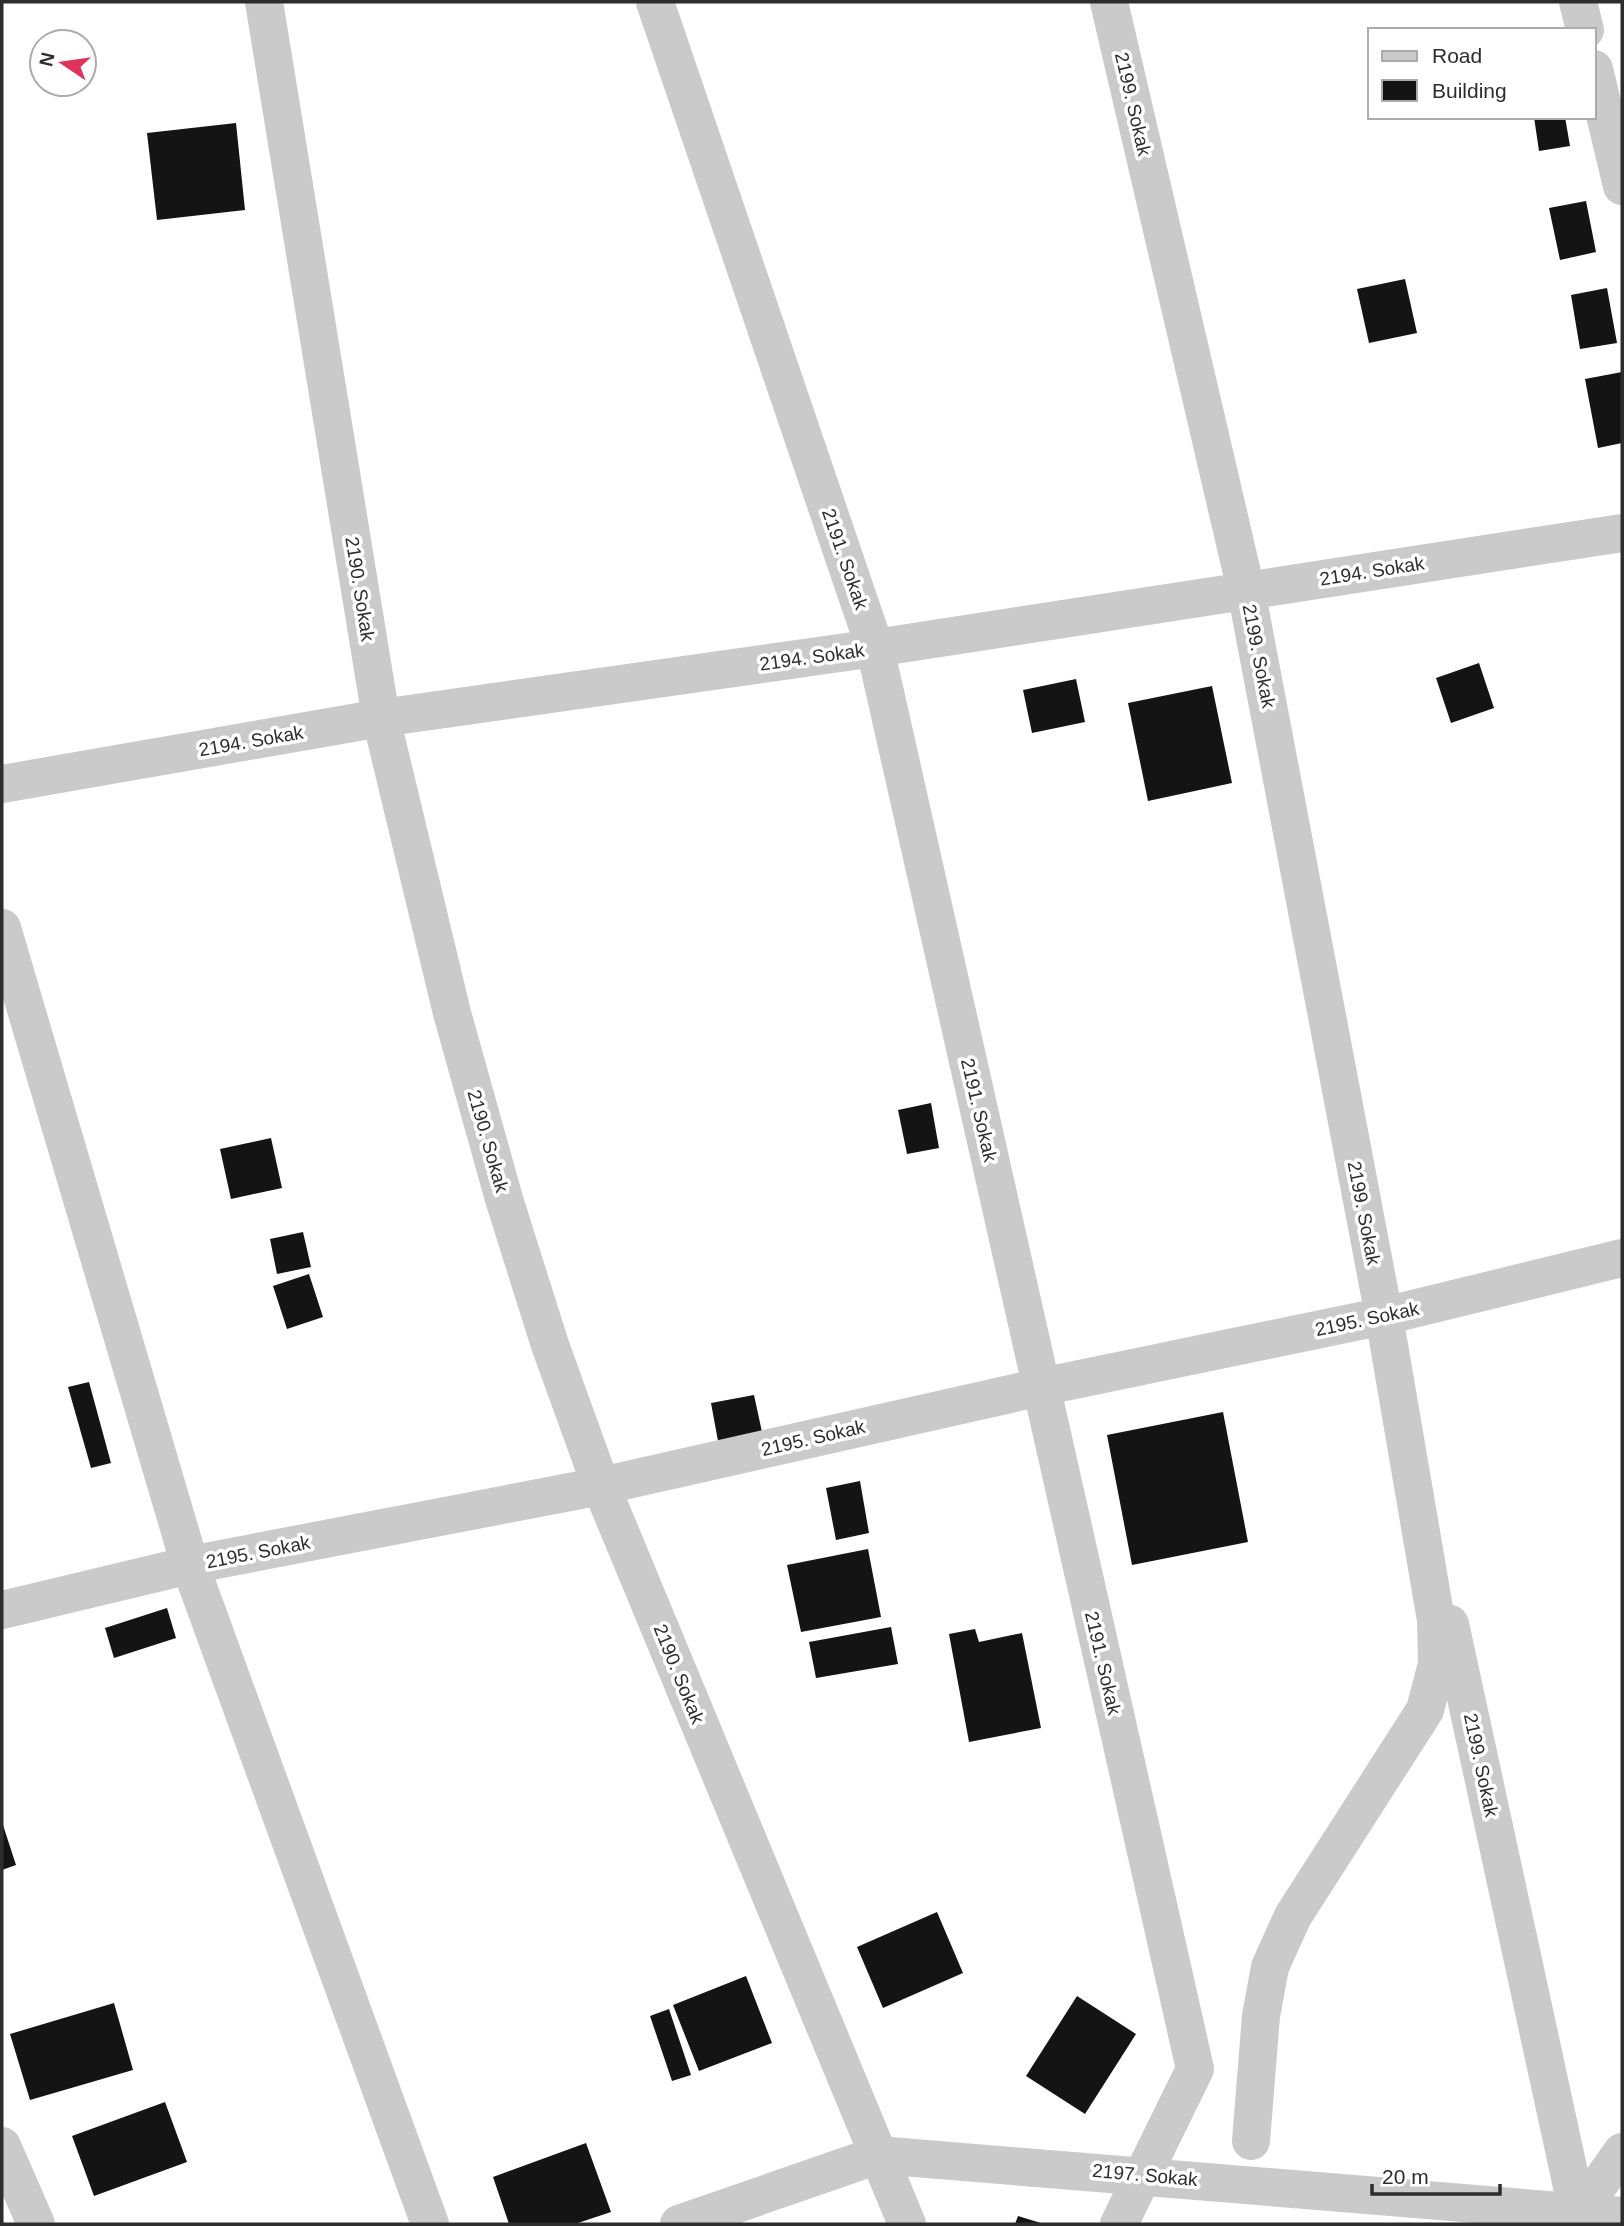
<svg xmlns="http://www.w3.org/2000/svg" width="1624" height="2226" font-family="Helvetica,sans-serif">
<rect width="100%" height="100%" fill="#fff"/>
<path fill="#141414" d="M1534,117H1565L1570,146L1539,151Z
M236,123L245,210L157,220L147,133Z
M1586,201L1596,252L1560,260L1549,208Z
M1405,279L1417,333L1369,343L1357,289Z
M1607,288L1617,343L1580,349L1571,295Z
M1622,372V443L1598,448L1585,379Z
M1479,663L1494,708L1451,723L1436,678Z
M1076,679L1085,722L1032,733L1023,690Z
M1212,686L1232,783L1148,801L1128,703Z
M931,1103L939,1148L907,1154L898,1110Z
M271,1138L282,1188L231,1199L220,1149Z
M303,1232L311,1267L277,1274L270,1239Z
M309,1274L323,1317L287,1329L273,1286Z
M89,1382L111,1463L91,1468L68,1387Z
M754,1395L762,1432L718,1441L711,1403Z
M1223,1412L1248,1542L1132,1565L1107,1435Z
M860,1481L869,1533L836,1540L826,1488Z
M868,1549L881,1617L801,1632L787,1565Z
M167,1608L176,1638L114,1658L105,1628Z
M891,1627L898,1664L816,1678L809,1642Z
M975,1629L979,1642L1022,1633L1041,1728L969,1742L949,1634Z
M2,1822L16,1865L2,1870Z
M937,1912L963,1973L883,2008L857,1947Z
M746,1976L772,2043L699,2071L673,2005Z
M1077,1996L1136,2034L1085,2114L1026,2076Z
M114,2003L133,2070L30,2100L10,2034Z
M669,2009L691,2075L672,2081L650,2016Z
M165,2102L187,2162L94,2196L72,2136Z
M586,2143L611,2212L575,2224H509L493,2177Z
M1018,2216L1044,2224H1015Z"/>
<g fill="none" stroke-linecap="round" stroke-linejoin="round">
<path stroke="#cacaca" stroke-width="38" d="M264,2L381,718L452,1013L504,1199L550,1345L601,1486L907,2224
M655,2L875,648L1195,2069L1119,2224
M1109,2L1246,590L1384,1316L1436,1620L1437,1664L1425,1710L1293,1916L1270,1967L1261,2016L1251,2141
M1578,2L1585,30
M1594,69L1622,186
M2,784L381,718L875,648L1622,533
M2,928L190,1565L430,2224
M2,1610L190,1565L601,1486L1041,1387L1384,1316L1622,1258
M1450,1624L1578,2214
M2,2146L36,2224
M679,2224L878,2155L1622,2216
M1576,2224L1578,2214L1622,2152"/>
</g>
<g text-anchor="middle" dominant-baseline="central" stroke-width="7" stroke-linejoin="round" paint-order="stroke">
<g font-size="19" fill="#2d2d2d" stroke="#fff">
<text transform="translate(1133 104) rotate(77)">2199. Sokak</text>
<text transform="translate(845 559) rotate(71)">2191. Sokak</text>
<text transform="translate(1372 571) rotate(-9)">2194. Sokak</text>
<text transform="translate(360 589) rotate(81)">2190. Sokak</text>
<text transform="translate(1259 656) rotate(79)">2199. Sokak</text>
<text transform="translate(812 657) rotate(-8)">2194. Sokak</text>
<text transform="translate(251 741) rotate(-10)">2194. Sokak</text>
<text transform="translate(979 1110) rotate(77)">2191. Sokak</text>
<text transform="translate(488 1141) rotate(74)">2190. Sokak</text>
<text transform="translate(1364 1213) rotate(79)">2199. Sokak</text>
<text transform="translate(1367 1319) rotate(-12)">2195. Sokak</text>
<text transform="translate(813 1438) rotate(-13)">2195. Sokak</text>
<text transform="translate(258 1552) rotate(-11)">2195. Sokak</text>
<text transform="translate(1103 1663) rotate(77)">2191. Sokak</text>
<text transform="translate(679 1674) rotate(68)">2190. Sokak</text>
<text transform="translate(1481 1765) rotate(78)">2199. Sokak</text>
<text transform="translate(1145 2175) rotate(5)">2197. Sokak</text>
</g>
</g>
<rect width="1624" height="2226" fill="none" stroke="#2d2d2d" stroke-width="7"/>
<rect x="1368" y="28" width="228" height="91" fill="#ffffff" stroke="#ababab" stroke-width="2"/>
<rect x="1382" y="51" width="35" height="10" fill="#cacaca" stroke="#ababab" stroke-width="2"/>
<text x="1432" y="63" font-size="21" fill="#2d2d2d">Road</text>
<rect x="1382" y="80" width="35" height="21" fill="#141414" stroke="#ababab" stroke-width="2"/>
<text x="1432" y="98" font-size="21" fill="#2d2d2d">Building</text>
<g transform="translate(63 63) rotate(283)"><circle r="33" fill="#ffffff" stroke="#ababab" stroke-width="2"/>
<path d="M0-5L12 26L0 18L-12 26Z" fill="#e1335a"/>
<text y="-10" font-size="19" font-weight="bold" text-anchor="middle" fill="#2d2d2d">N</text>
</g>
<path d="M1372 2184v10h128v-10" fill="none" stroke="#2d2d2d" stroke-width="3.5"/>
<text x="1382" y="2184" font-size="21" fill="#2d2d2d" stroke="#ffffff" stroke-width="5" paint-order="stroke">20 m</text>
</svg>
